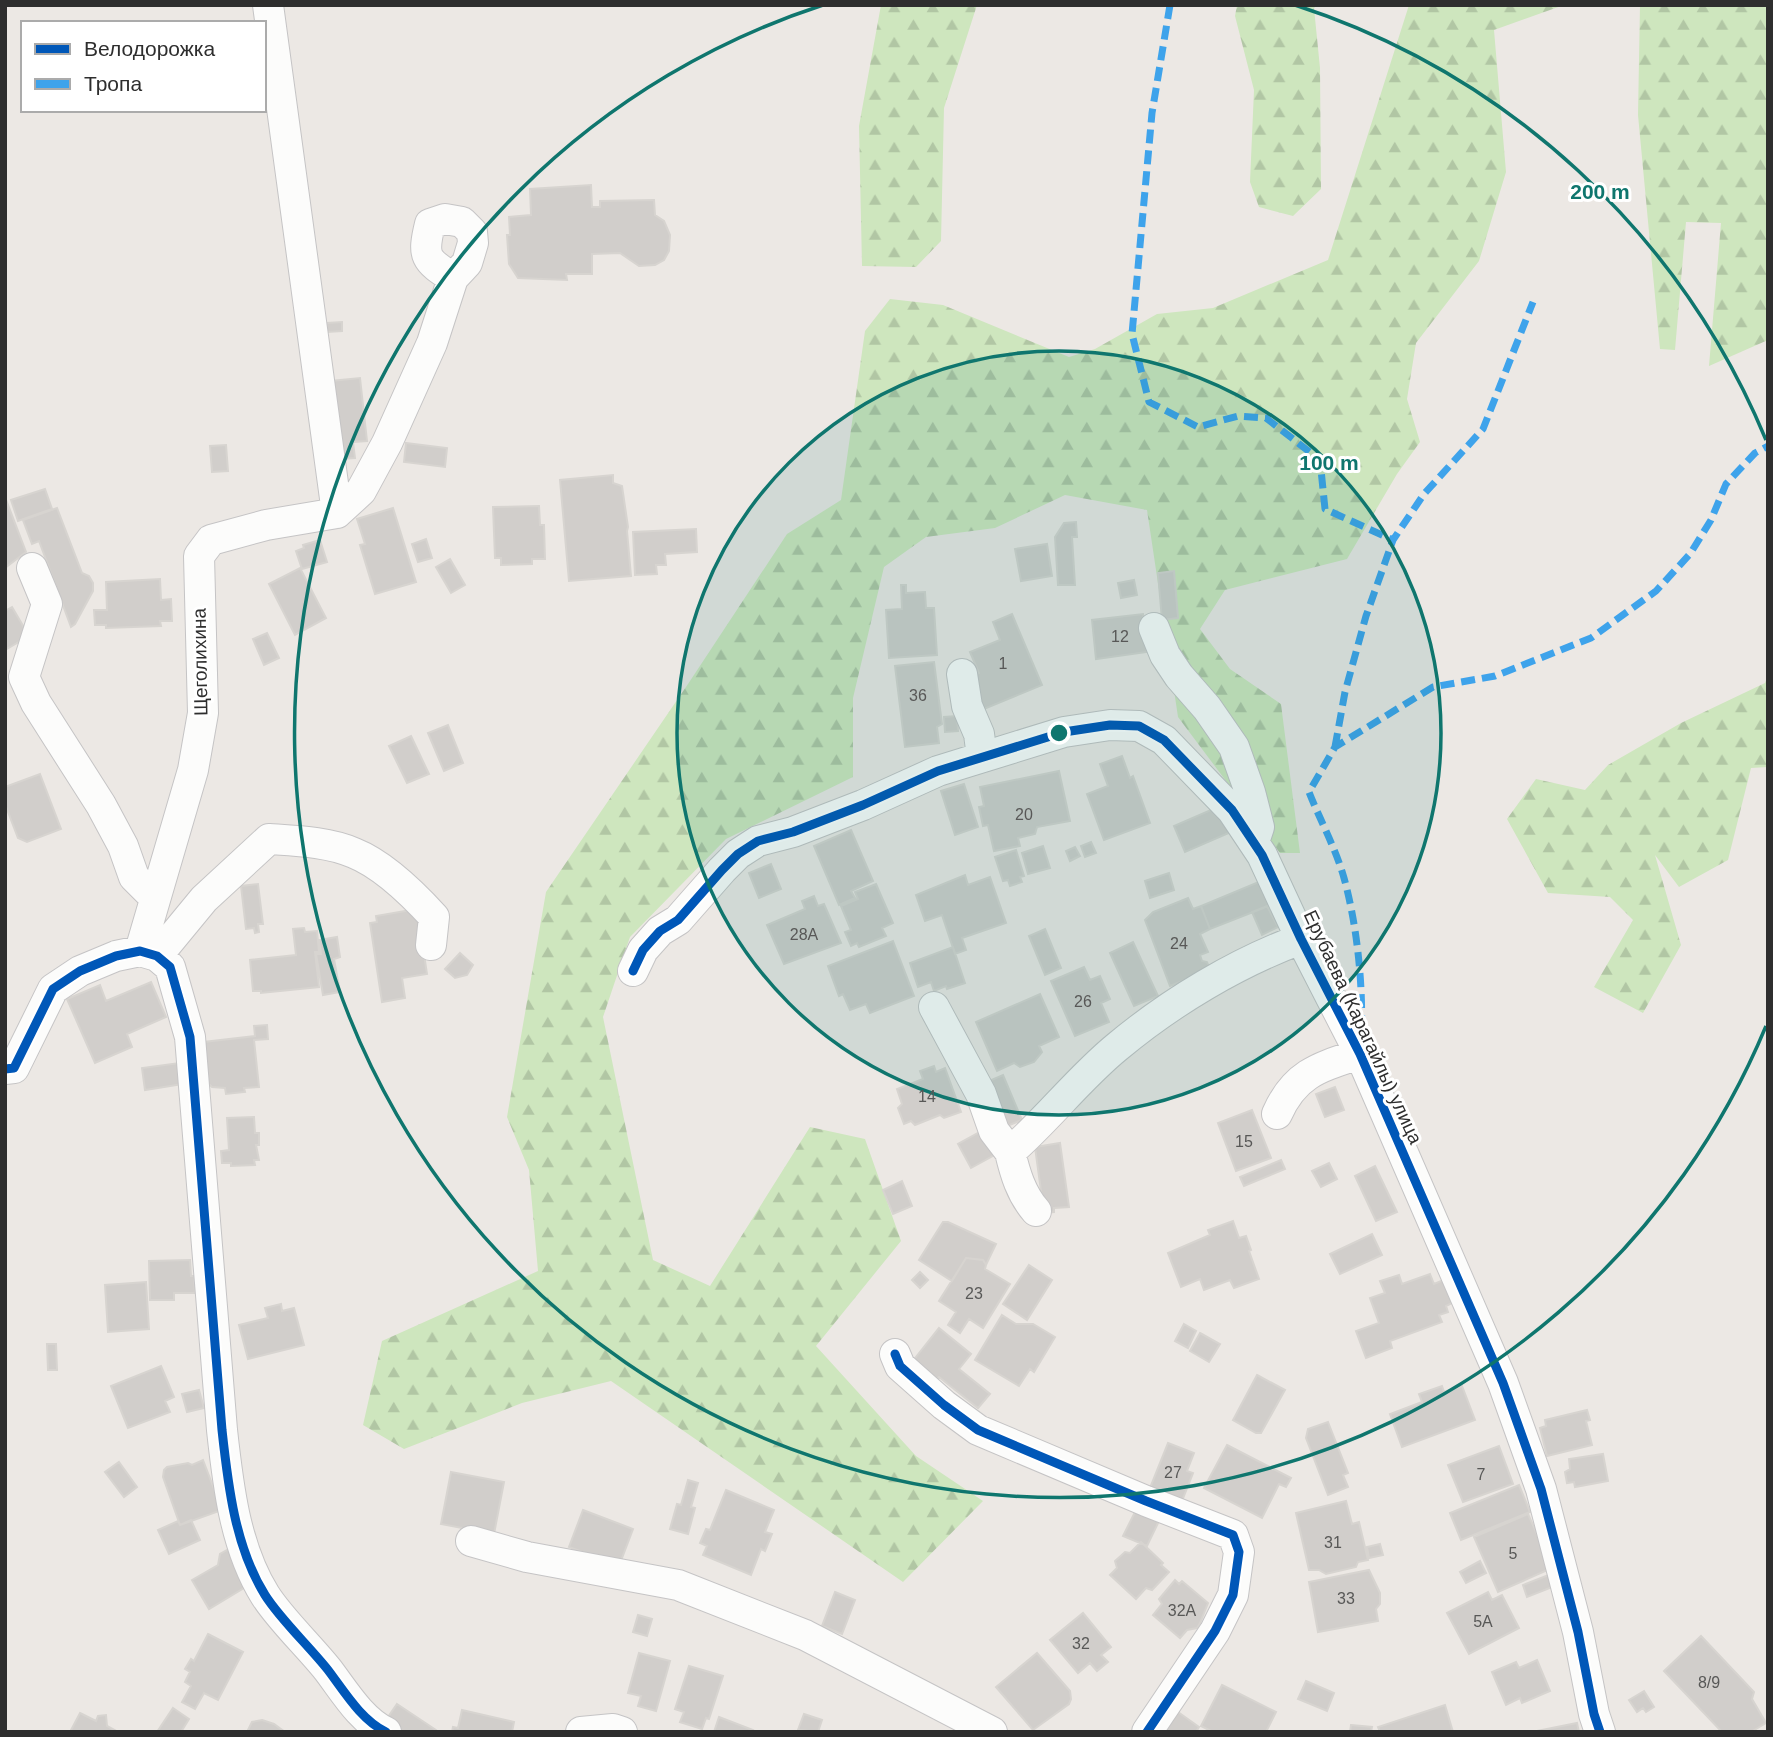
<svg xmlns="http://www.w3.org/2000/svg" width="1773" height="1737" font-family="Helvetica,sans-serif">
<defs>
<pattern id="forest-firs" width="22" height="20" patternUnits="userSpaceOnUse" patternTransform="scale(1.75)"><rect width="22" height="20" fill="#cee6be"/><path d="M5 1l3.5 6h-7zM16 11l3.5 6h-7z" fill="#b1c6a4"/></pattern>
</defs>
<rect width="100%" height="100%" fill="#ece8e4"/>
<path fill="url(#forest-firs)" d="M881,5H977L944,108L941,241L916,267L862,266L859,126Z
M1237,5H1316L1314,8L1320,68L1321,189L1293,216L1259,207L1250,182L1254,90L1235,16Z
M1409,5H1564L1494,30L1506,172L1479,261L1416,343L1407,399L1420,442L1397,474L1347,559L1225,590L1200,629L1230,669L1281,704L1300,853H1280L1178,717L1147,510L1065,495L995,528L926,537L884,567L853,698V777L726,839L630,937L603,1017L653,1260L710,1286L810,1127L865,1139L901,1241L816,1346L916,1456L983,1501L903,1582L611,1381L522,1403L404,1449L363,1425L382,1341L538,1271L529,1170L507,1117L546,892L688,684L787,534L841,500L865,331L890,299L943,305L1069,357L1095,349L1157,314L1213,308L1328,260Z
M1640,5H1768V340L1709,366L1721,223L1686,222L1675,350L1660,349L1638,115Z
M1768,675V767L1751,768L1728,860L1679,887L1655,855L1681,945L1643,1013L1594,987L1633,920L1610,897L1548,893L1507,819L1536,779L1585,790L1608,765L1681,723L1765,683Z"/>
<path fill="#d1cecb" stroke="#d7d4d0" stroke-width="2" d="M591,185L592,207H600V201L654,200L655,215L664,221L670,235L669,251L664,260L655,265L639,266L620,253L592,254V274H566L567,280L518,278L509,264L507,235H510L509,217L531,215L530,189Z
M342,322V331L327,332V323Z
M360,378L367,441L353,442L355,458L340,459L331,381Z
M406,443L447,448L445,467L404,462Z
M226,445L228,471L212,472L210,446Z
M613,475V483L622,486L628,527L627,531L631,576L569,581L560,480Z
M45,489L52,509L18,521L11,500Z
M5,497L26,552L5,568Z
M539,506L540,525H544L545,559H532V564L501,565V558H495L493,507Z
M57,508L82,573L89,576L93,583V591L75,624L71,627L39,541L32,544L23,520Z
M393,508L416,582L375,594L360,545L365,544L357,519Z
M1076,522L1077,537H1072L1075,585H1058L1055,537L1064,523Z
M696,529L697,552L665,554L666,565H656L657,574L635,575L633,532Z
M426,539L432,558L418,562L412,544Z
M320,540L327,562L302,569L296,551L304,548L303,545Z
M1047,544L1052,576L1021,581L1015,549Z
M450,559L465,585L451,593L436,567Z
M300,568L326,618L295,635L269,584Z
M1174,571L1178,618L1162,620L1158,573Z
M160,579L161,600L171,599L172,621H160L161,626L106,628V625H95L94,610H107L106,582Z
M1134,580L1137,595L1121,598L1118,583Z
M901,585H906V593L925,592L926,608H934L937,655L889,658L886,610L902,609Z
M12,607L29,636L5,650V611Z
M1012,614L1042,685L984,709L970,677L979,673L970,652L1000,640L993,622Z
M1143,614L1147,652L1096,659L1092,620Z
M267,633L279,658L264,665L253,639Z
M934,662L942,724L937,727L939,743L905,747L895,666Z
M957,716L958,731L945,732L944,717Z
M448,725L463,763L444,771L428,733Z
M411,736L429,774L407,783L389,746Z
M1122,756L1130,778L1133,776L1150,823L1104,840L1087,794L1108,786L1100,764Z
M1059,771L1070,821L1037,827L1035,834L1018,838L1020,846L994,851L988,825L983,826L979,807L984,806L980,787Z
M40,774L61,829L27,842L18,838L5,804V787Z
M964,784L978,827L955,835L941,791Z
M1220,806L1231,832L1185,852L1174,826Z
M851,830L873,881L851,891L855,898L839,905L814,846Z
M1091,842L1096,853L1085,857L1081,846Z
M1043,846L1050,868L1028,874L1022,853Z
M1075,847L1080,856L1070,861L1066,851Z
M1016,850L1024,876L1020,877L1022,882L1010,886L1008,880L1003,881L995,857Z
M771,864L781,889L759,898L749,873Z
M1169,873L1174,890L1150,898L1145,881Z
M965,875L968,885L990,877L1006,923L962,938L966,950L955,954L942,915L925,921L916,895Z
M1261,881L1271,905L1210,929L1201,906Z
M258,884L263,924H258L259,932L255,933L254,928L246,929L241,886Z
M876,884L893,923L882,928L886,936L859,947L857,943L851,946L845,932L851,930L841,906L858,899L855,892Z
M814,896L818,906L824,904L841,943L784,964L767,925L805,909L802,901Z
M1188,898L1193,909L1201,906L1210,929L1200,934L1208,952L1200,955L1202,961L1207,962L1210,970L1170,986L1145,920L1153,912Z
M1267,906L1278,927L1262,935L1252,912Z
M417,909L427,974L402,978L405,998L382,1002L370,923L377,922L376,916Z
M304,928L305,932L317,931L319,952H315L319,987L261,993V991H253L250,960L296,955L293,929Z
M1045,929L1061,968L1045,975L1029,936Z
M337,937L340,957L334,959L340,992L323,995L316,954H321L319,940Z
M893,941L914,996L870,1013L866,1004L850,1010L843,994L839,996L828,966Z
M1133,942L1158,996L1134,1006L1110,953Z
M953,947L965,983L947,989L946,986L934,991L931,982L918,987L910,963Z
M460,953L473,965L467,975L455,978L445,969Z
M1084,967L1090,980L1100,976L1110,999L1101,1003L1109,1022L1075,1036L1051,981Z
M151,982L166,1017L127,1034L132,1047L95,1063L67,999L100,985L106,1001Z
M1040,994L1059,1037L1039,1046L1042,1052L1034,1062L1020,1067L1014,1063L997,1071L976,1022Z
M267,1025L268,1039L254,1040L259,1087L244,1088L245,1092L226,1094L225,1088L212,1087L208,1083L204,1042L255,1036L254,1026Z
M179,1063L183,1084L145,1090L142,1068Z
M934,1066L936,1072L945,1068L961,1112L944,1118L940,1115L915,1125L911,1121L904,1124L898,1108L902,1104L897,1089L923,1079L920,1071Z
M1003,1075L1022,1120L1007,1126L989,1081Z
M1335,1087L1344,1110L1325,1117L1316,1094Z
M1252,1110L1271,1158L1236,1171L1218,1123Z
M254,1117L255,1133H259V1145H256L259,1160H254L255,1165L231,1166V1163H222L221,1151L229,1150L227,1118Z
M985,1129L998,1153L971,1168L958,1144Z
M1060,1143L1069,1207L1054,1208V1212L1044,1213L1035,1147Z
M1281,1160L1285,1169L1244,1186L1240,1177Z
M1329,1163L1337,1179L1321,1187L1312,1171Z
M1375,1166L1397,1212L1376,1221L1355,1176Z
M902,1181L912,1206L893,1214L883,1190Z
M1233,1221L1239,1238L1246,1236L1251,1250L1249,1251L1259,1279L1234,1288L1230,1280L1204,1290L1200,1279L1181,1287L1168,1253L1210,1235L1208,1230Z
M943,1222H948L996,1244L986,1265L983,1260L966,1258L952,1281L919,1260Z
M1372,1234L1382,1255L1340,1274L1330,1254Z
M966,1258L983,1260L986,1265L985,1269L1010,1284L983,1328L969,1319L960,1333L948,1325L956,1312L939,1301Z
M190,1260L191,1276H194L195,1293H174V1300H150L149,1261Z
M1029,1265L1052,1280L1027,1320L1003,1304Z
M920,1272L928,1280L920,1288L912,1280Z
M1430,1274L1434,1284L1446,1279L1454,1302L1446,1306L1448,1312L1439,1315L1442,1322L1390,1341L1392,1348L1366,1358L1356,1331L1379,1323L1370,1298L1385,1293L1380,1281L1399,1275L1402,1284Z
M146,1282L149,1329L108,1332L105,1285Z
M281,1304L282,1311L294,1308L304,1345L248,1359L239,1325L268,1318L265,1308Z
M1002,1315L1016,1324H1033L1055,1337L1034,1372L1030,1369L1019,1386L975,1360Z
M1184,1324L1196,1331L1188,1348L1175,1341Z
M939,1328L971,1354L959,1369L990,1394L978,1408L939,1377L936,1380L912,1362Z
M1200,1333L1220,1344L1209,1362L1190,1351Z
M47,1344H56L57,1370H48Z
M161,1366L174,1397L165,1401L170,1412L128,1428L111,1386Z
M1257,1375L1285,1390L1261,1433H1256L1233,1420Z
M1442,1386L1444,1392L1462,1386L1475,1420L1402,1447L1390,1414L1422,1402L1419,1394Z
M199,1390L204,1408L187,1412L182,1394Z
M1587,1410L1590,1420L1586,1421L1592,1445L1547,1456L1540,1428L1546,1426L1545,1420Z
M1328,1422L1348,1473L1343,1475L1348,1487L1328,1495L1306,1438L1308,1429Z
M1168,1443L1194,1453L1187,1471L1193,1473L1182,1501L1150,1488Z
M1227,1445L1291,1478L1286,1487L1279,1484L1262,1518L1204,1488Z
M1499,1446L1513,1484L1463,1502L1448,1465Z
M1603,1454L1608,1481L1575,1487L1574,1482L1567,1483L1565,1472L1570,1469L1569,1459Z
M203,1460L222,1510L180,1525L163,1477L164,1470L167,1467L188,1463L192,1465Z
M119,1462L137,1487L124,1497L105,1472Z
M451,1472L504,1482L494,1534L441,1524Z
M688,1480L698,1483L691,1507L695,1508L688,1534L670,1529L677,1504L681,1505Z
M1519,1485L1530,1512L1461,1540L1450,1513Z
M726,1490L774,1510L765,1532L772,1534L765,1551L761,1549L751,1575L703,1555L707,1546L700,1543L706,1529L710,1530Z
M1346,1501L1352,1524L1359,1522L1368,1560L1358,1562L1356,1567L1326,1574L1319,1570H1309L1296,1513Z
M583,1510L633,1529L619,1566L569,1547Z
M1136,1510L1159,1521L1147,1546L1123,1536Z
M1528,1514L1552,1568L1498,1592L1474,1537Z
M191,1520L200,1540L169,1554L158,1530L178,1521L180,1525Z
M1141,1542L1163,1563L1161,1565L1169,1572L1152,1590L1146,1588L1136,1599L1110,1575L1117,1568L1115,1561L1125,1552L1130,1553Z
M1380,1544L1383,1555L1369,1558L1367,1547Z
M227,1550L235,1551L254,1582L209,1609L192,1580L218,1565L220,1554Z
M1480,1561L1486,1573L1466,1583L1460,1572Z
M1369,1570L1380,1593V1604L1376,1609L1378,1621L1318,1632L1309,1582Z
M1551,1574L1555,1586L1527,1597L1523,1585Z
M1175,1580L1179,1584L1182,1581L1208,1603L1200,1623L1197,1628L1187,1630L1180,1638L1153,1615L1162,1604L1159,1599Z
M835,1592L855,1600L842,1634L822,1626Z
M1488,1592L1492,1600L1502,1595L1519,1628L1469,1654L1447,1613Z
M1083,1613L1111,1647L1101,1655L1108,1662L1097,1671L1090,1663L1078,1673L1050,1640Z
M638,1615L652,1619L647,1636L633,1632Z
M208,1634L243,1652L218,1700L204,1693L195,1709L182,1702L191,1686L185,1682L190,1672L185,1669L191,1659L194,1661Z
M1701,1636L1754,1692L1752,1699L1766,1723L1751,1732H1722L1664,1671Z
M639,1653L670,1661L656,1711L638,1706L641,1696L628,1693Z
M1037,1653L1070,1691L1071,1699L1069,1704L1033,1730L996,1687Z
M1537,1660L1550,1691L1522,1703L1520,1698L1506,1705L1492,1672L1516,1662L1519,1668Z
M689,1666L723,1676L709,1719L706,1718L702,1729L680,1722L684,1712L675,1709Z
M1306,1681L1334,1693L1327,1711L1298,1699Z
M1222,1685L1276,1712L1266,1732H1213L1201,1726Z
M1644,1691L1654,1707L1646,1712L1643,1708L1637,1712L1629,1700Z
M397,1704L436,1730L435,1732H404L386,1720Z
M1445,1705L1453,1732H1380L1378,1727Z
M173,1708L189,1719L181,1732H157Z
M462,1710L514,1722L512,1732H452L453,1727L458,1728Z
M1178,1712L1199,1727L1196,1732H1164Z
M80,1713L96,1721L98,1716L106,1715L107,1726L118,1732H70Z
M804,1714L822,1720L818,1732L798,1730Z
M719,1717L753,1730L752,1732H714Z
M262,1720L274,1724L285,1732H247L252,1722Z
M1577,1723L1579,1732H1532Z
M1351,1725L1372,1727L1371,1732H1350Z"/>
<g fill="none" stroke-linecap="round" stroke-linejoin="round">
<g stroke="#c5c4c5" stroke-width="32">
<path id="minor" d="M268,5L337,513
M337,513L361,491L387,443L432,343L453,278L467,263L473,243L472,232L462,222L445,219L430,224C422,257 425,260 453,278
M32,568L47,604L24,677L36,703L101,805L123,846L134,877L155,898
M1154,628L1165,655L1179,676L1207,708L1234,747L1250,792L1259,827L1254,842
M962,674L967,706L979,734L982,757
M140,951L193,770L203,713L199,556L211,540L266,525L337,513
M157,956L204,899L269,839C298,841 328,842 354,853C384,865 413,894 434,917L431,945
M633,971L643,950L660,931L678,920L722,870L738,854L758,841L793,832L863,805L938,771L1064,732L1110,725L1139,726L1164,740L1232,810L1262,855L1301,939L1360,1054L1503,1383L1541,1489L1578,1632L1594,1714L1600,1732
M934,1007L981,1094L994,1131L1010,1152C1048,1119 1079,1078 1117,1047C1171,1002 1236,963 1301,939
M5,1069L14,1068L53,989L80,971L116,956L140,951L157,956L170,967L190,1037L222,1430C228,1485 235,1547 265,1595C280,1619 309,1646 328,1670C344,1691 361,1720 386,1732
M1277,1114C1295,1073 1320,1067 1360,1054
M1010,1152C1015,1173 1021,1194 1036,1211
M895,1354L900,1366L944,1405L978,1430L1146,1501L1233,1535L1239,1552L1233,1595L1215,1631L1147,1732
M471,1541L527,1557L678,1585L805,1635L992,1732
M581,1732L613,1729L622,1732"/>
</g>
<use href="#minor" stroke="#fcfcfb" stroke-width="30"/>
<path stroke="#3ea3eb" stroke-width="7" stroke-dasharray="14 7" stroke-linecap="butt" d="M1170,5L1152,113L1132,334L1149,402L1198,427L1238,416L1266,418L1320,460L1325,509L1393,540
M1335,747L1345,692L1366,616L1393,540L1424,494L1483,429L1533,302
M1360,1050C1365,999 1358,928 1344,878C1336,849 1320,820 1309,792L1335,747L1433,687L1495,676L1591,638L1656,591L1690,554L1711,520L1726,484L1755,453L1768,446"/>
<g stroke="#fff" stroke-width="13">
<path id="cycleway" d="M633,971L643,950L660,931L678,920L722,870L738,854L758,841L793,832L863,805L938,771L1064,732L1110,725L1139,726L1164,740L1232,810L1262,855L1301,939L1360,1054L1503,1383L1541,1489L1578,1632L1594,1714L1600,1732
M5,1069L14,1068L53,989L80,971L116,956L140,951L157,956L170,967L190,1037L222,1430C228,1485 235,1547 265,1595C280,1619 309,1646 328,1670C344,1691 361,1720 386,1732
M895,1354L900,1366L944,1405L978,1430L1146,1501L1233,1535L1239,1552L1233,1595L1215,1631L1147,1732"/>
</g>
<use href="#cycleway" stroke="#0057b8" stroke-width="9"/>
</g>
<circle cx="1059" cy="733" r="382" fill="#0f766e" fill-opacity=".12"/>
<g fill="none" stroke="#0f766e" stroke-width="3.5">
<circle cx="1059" cy="733" r="382"/>
<path d="M1766 1026A765 765 0 1 1 823 5M1295 5A765 765 0 0 1 1766 440"/>
</g>
<g text-anchor="middle" dominant-baseline="central" stroke-width="6" stroke-linejoin="round" paint-order="stroke">
<g font-size="16" fill="#585857">
<text x="1120" y="636">12</text>
<text x="1003" y="663">1</text>
<text x="918" y="695">36</text>
<text x="1024" y="814">20</text>
<text x="804" y="934">28А</text>
<text x="1179" y="943">24</text>
<text x="1083" y="1001">26</text>
<text x="927" y="1096">14</text>
<text x="1244" y="1141">15</text>
<text x="974" y="1293">23</text>
<text x="1173" y="1472">27</text>
<text x="1481" y="1474">7</text>
<text x="1333" y="1542">31</text>
<text x="1513" y="1553">5</text>
<text x="1346" y="1598">33</text>
<text x="1182" y="1610">32А</text>
<text x="1483" y="1621">5А</text>
<text x="1081" y="1643">32</text>
<text x="1709" y="1682">8/9</text>
</g>
<g font-size="19" fill="#2e2e2e" stroke="#fff">
<text transform="translate(200 662) rotate(-91)">Щеголихина</text>
<text transform="translate(1363 1027) rotate(65)">Ерубаева (Карагайлы) улица</text>
</g>
</g>
<circle cx="1059" cy="733" r="10" fill="#0f766e" stroke="#fff" stroke-width="3.5"/>
<g font-size="21" text-anchor="middle" font-weight="bold" fill="#0f766e" stroke="#fff" stroke-width="6" stroke-linejoin="round" paint-order="stroke">
<text x="1600" y="199">200 m</text>
<text x="1329" y="470">100 m</text>
</g>
<rect width="1773" height="1737" fill="none" stroke="#2e2e2e" stroke-width="14"/>
<rect x="21" y="21" width="245" height="91" fill="#ffffff" stroke="#ababab" stroke-width="2"/>
<rect x="35" y="44" width="35" height="10" fill="#0057b8" stroke="#ababab" stroke-width="2"/>
<text x="84" y="56" font-size="21" fill="#2e2e2e">Велодорожка</text>
<rect x="35" y="79" width="35" height="10" fill="#3ea3eb" stroke="#ababab" stroke-width="2"/>
<text x="84" y="91" font-size="21" fill="#2e2e2e">Тропа</text>
</svg>
